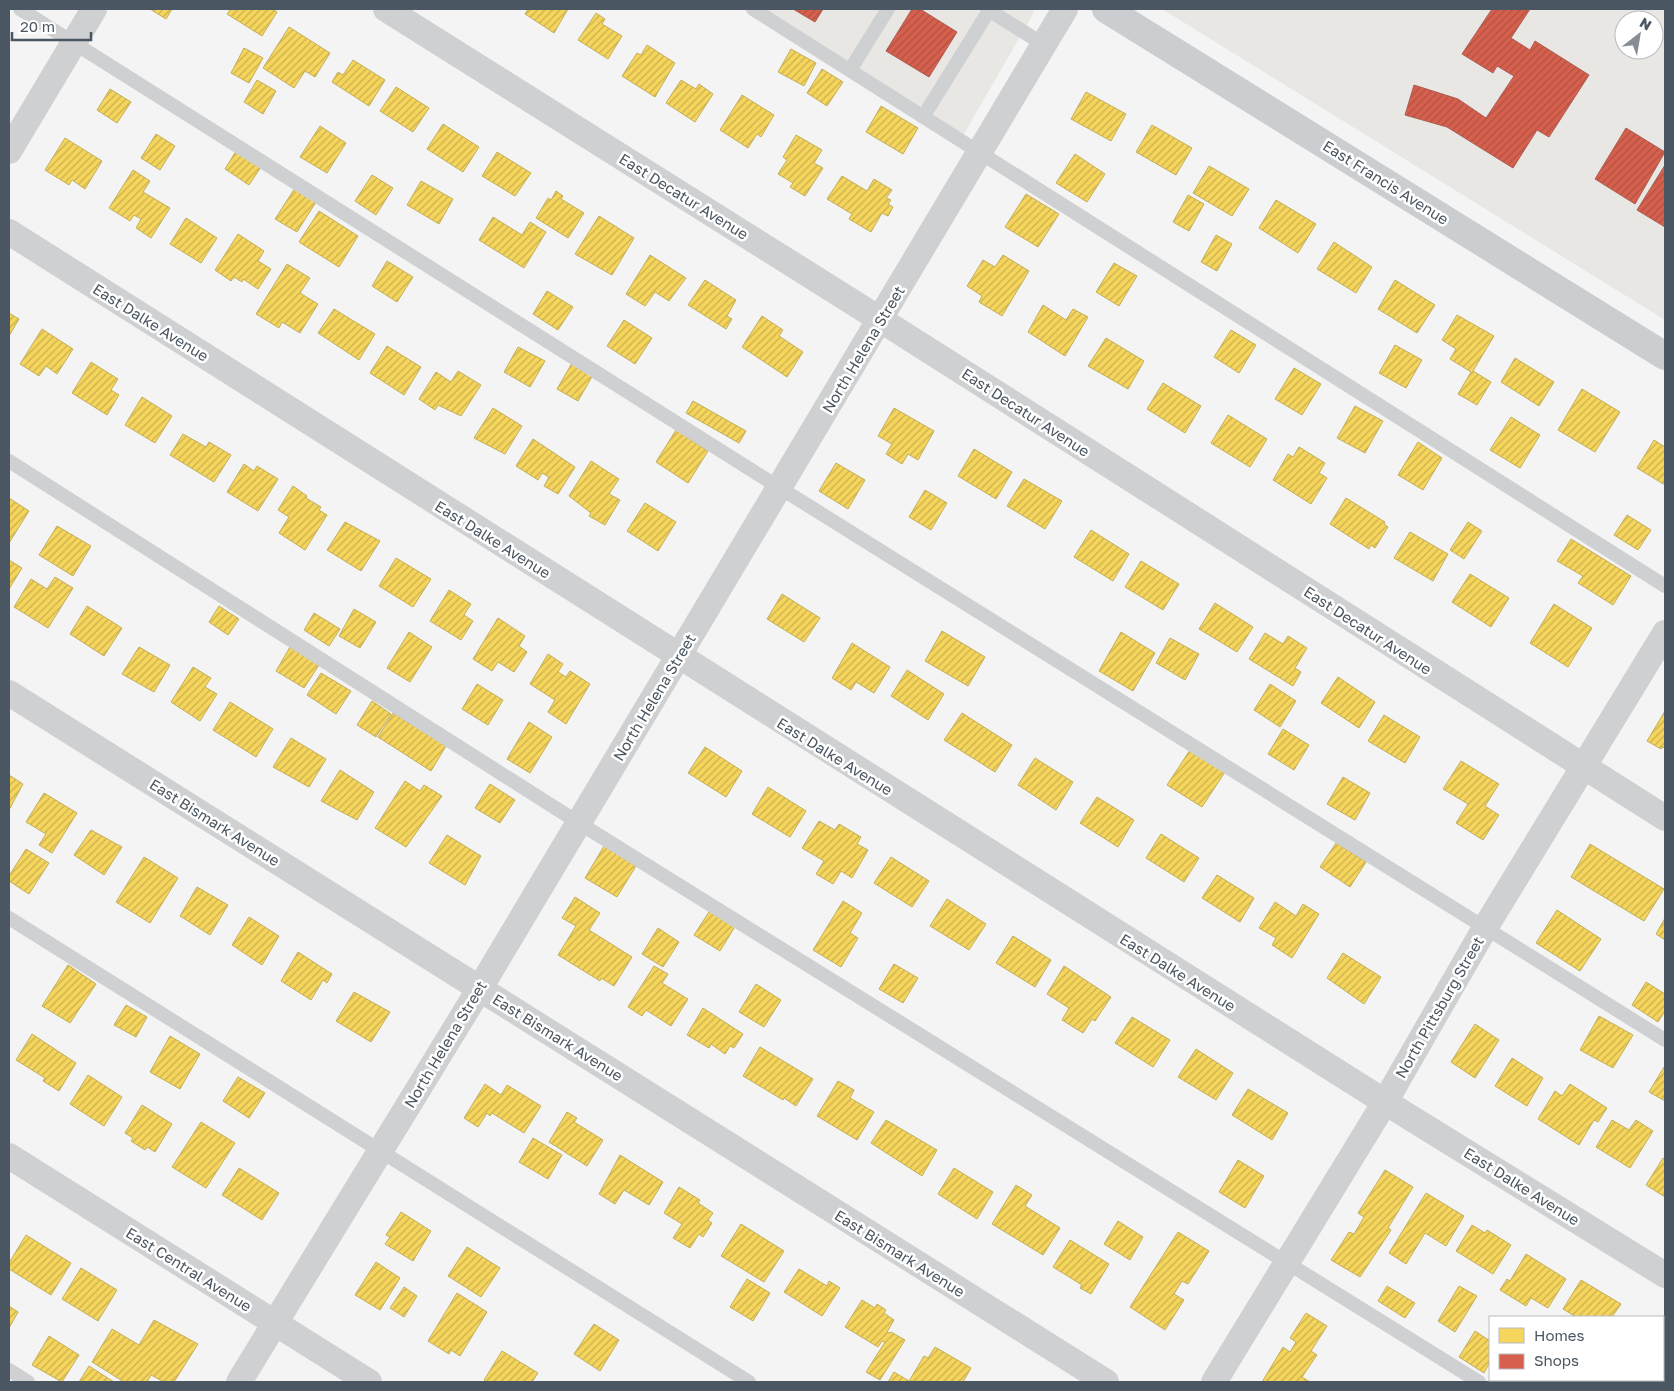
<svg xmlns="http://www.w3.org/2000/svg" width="1674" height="1391" font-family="'Golos Text',sans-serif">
<defs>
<pattern id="homes-hatch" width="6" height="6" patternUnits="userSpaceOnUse" patternTransform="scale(1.25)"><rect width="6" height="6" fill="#f6d55c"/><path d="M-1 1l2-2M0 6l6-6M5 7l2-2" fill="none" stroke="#c9b04f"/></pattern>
<pattern id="shops-hatch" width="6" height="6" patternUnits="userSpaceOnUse" patternTransform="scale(1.25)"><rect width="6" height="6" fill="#d6604d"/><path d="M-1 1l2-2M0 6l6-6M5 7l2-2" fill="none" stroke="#b05243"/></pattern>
</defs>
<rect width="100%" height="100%" fill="#f4f4f4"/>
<path fill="#e8e7e3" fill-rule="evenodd" d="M761,9H1034L1032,16L964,134L961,135Z
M1162,9H1665V320ZM1624,20H1654V50H1624Z"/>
<path fill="url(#homes-hatch)" stroke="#c2af5e" d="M150,9H172L166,19Z
M231,9H272L277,12L262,36L227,14Z
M528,9H568L554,33L525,14Z
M596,13L605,19L602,24L622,36L608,59L578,40Z
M289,27L330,53L315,77L305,71L294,88L263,68Z
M647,45L675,63L655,97L622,76L637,53L641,55Z
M244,48L263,58L249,83L231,73Z
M791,49L816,63L804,86L778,72Z
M353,60L385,80L369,106L332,82L338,72L343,75Z
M822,69L843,82L827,106L807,93Z
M257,80L276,91L263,114L244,102Z
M681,80L696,89L699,84L713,94L695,122L666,103Z
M396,87L429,108L413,132L380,111Z
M110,89L131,102L117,123L97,110Z
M1086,92L1126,114L1111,141L1071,119Z
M742,95L774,115L761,137L757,134L748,148L720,130Z
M881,106L918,128L903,154L866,132Z
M443,124L479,147L463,172L427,149Z
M1152,125L1192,148L1176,175L1136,152Z
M320,126L346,143L327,173L300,157Z
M156,134L175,146L160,170L141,158Z
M796,135L822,150L814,163L823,168L805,196L790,187L793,183L778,174L787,160L783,157Z
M65,138L102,161L85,189L72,180L69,185L45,170Z
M236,151L261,167L249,185L225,169Z
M497,152L531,173L515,196L482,176Z
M1075,154L1105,174L1087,202L1056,183Z
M1209,166L1249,189L1232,216L1193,193Z
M133,170L150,181L143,192L170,208L151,238L136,228L141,219L134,215L130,221L109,208Z
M372,175L393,188L376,215L355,201Z
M842,176L867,191L874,179L892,190L886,198L891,200L888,204L893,207L888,216L882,213L871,232L849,219L852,214L827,199Z
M421,181L453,199L439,224L407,205Z
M295,188L316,202L297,232L275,219Z
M556,191L563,196L561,199L584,213L568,238L536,218L548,198L551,200Z
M1026,194L1059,214L1038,247L1005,227Z
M1188,195L1204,204L1189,231L1173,222Z
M1276,200L1316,224L1298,253L1259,228Z
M319,211L358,236L339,267L299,242Z
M599,216L634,238L612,275L575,254Z
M493,217L522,235L530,222L546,232L524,268L479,240Z
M186,218L217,238L201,263L170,244Z
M238,234L264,251L258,261L271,269L258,289L243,279L242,282L234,277L231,281L215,270Z
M1216,235L1232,244L1217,271L1201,262Z
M1334,242L1372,267L1356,293L1317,269Z
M650,255L686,278L669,301L655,292L645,306L626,294Z
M1003,255L1029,271L1002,316L979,302L982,296L967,286L983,260L995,267Z
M387,261L413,277L397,302L372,286Z
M1114,263L1137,276L1119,306L1096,292Z
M287,264L310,278L300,293L318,304L300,333L282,322L279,328L256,314Z
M705,280L736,300L727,316L732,319L726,329L688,305Z
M1395,280L1435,305L1417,333L1378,309Z
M547,291L573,307L558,330L533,314Z
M1043,305L1066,320L1073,309L1088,317L1065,356L1028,332Z
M334,309L375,334L359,360L318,333Z
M9,313L19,319L9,336Z
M1457,315L1494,336L1473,371L1491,382L1477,405L1458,394L1471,372L1450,359L1456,349L1442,340Z
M762,316L783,330L779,336L803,352L787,377L742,347Z
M624,320L652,338L635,364L607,346Z
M42,329L73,349L57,374L46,366L39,376L20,364Z
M1231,330L1256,345L1239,373L1214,357Z
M1106,338L1144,361L1128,389L1088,366Z
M1395,345L1422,360L1406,388L1379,373Z
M387,346L421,367L404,395L370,373Z
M518,347L545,361L530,387L504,372Z
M1515,358L1554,382L1539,406L1501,382Z
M91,362L118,379L111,390L119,395L107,415L72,393Z
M572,363L593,375L578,401L557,389Z
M1294,368L1321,384L1302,415L1275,399Z
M458,371L481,385L461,416L438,405L435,410L419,399L436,372L451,382Z
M1163,383L1201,406L1185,433L1147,409Z
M1582,389L1620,412L1595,452L1558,430Z
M142,397L172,416L155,443L125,425Z
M693,401L746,431L739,443L686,413Z
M1355,406L1383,421L1365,453L1337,438Z
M493,408L522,426L505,454L474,438Z
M894,408L934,431L918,460L908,454L902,464L886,454L892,444L878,436Z
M1228,415L1267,439L1250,467L1211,443Z
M1511,417L1540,435L1520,468L1490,450Z
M676,430L708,451L688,483L656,462Z
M183,434L206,447L209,442L231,455L214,482L170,455Z
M533,439L575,467L558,494L544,486L549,477L542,473L538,480L516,466Z
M1654,440L1665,447V485L1637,468Z
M1418,442L1442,458L1423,490L1398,475Z
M1299,447L1325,463L1319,473L1327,478L1311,504L1273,480L1288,454L1293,457Z
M974,449L1012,472L996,499L958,476Z
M591,461L619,479L609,494L620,500L605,525L589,516L591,513L569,496Z
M836,463L865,480L848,509L819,491Z
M244,464L254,471L257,466L278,479L258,511L227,492Z
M1024,479L1062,501L1045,529L1007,506Z
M293,486L307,496L306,498L321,507L319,510L327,515L305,550L279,533L289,517L278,510Z
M925,490L947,503L931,530L909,517Z
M9,498L29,511L9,543Z
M1346,498L1385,522L1384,524L1388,527L1375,548L1371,545L1369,549L1330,524Z
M645,503L676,522L658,551L627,531Z
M1627,515L1651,530L1638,550L1614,535Z
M345,522L380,541L361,571L327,550Z
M1468,522L1482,531L1464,559L1450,550Z
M57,526L91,546L73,576L39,555Z
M1091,530L1129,554L1113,581L1074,557Z
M1410,532L1448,554L1433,581L1394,558Z
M1571,539L1631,576L1613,605L1578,583L1583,576L1557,561Z
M396,558L431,579L413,607L379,586Z
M9,560L22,568L9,589Z
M1141,561L1179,584L1163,610L1125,587Z
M1470,574L1509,598L1491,627L1452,602Z
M55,577L73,588L48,628L14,607L31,579L47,589Z
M449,590L471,604L464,615L473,621L461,640L430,621Z
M782,594L820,618L804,642L767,619Z
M1215,603L1253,627L1237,652L1199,629Z
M1554,604L1592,628L1568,667L1530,643Z
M87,606L122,628L104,656L70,634Z
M219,606L239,619L228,635L209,622Z
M354,609L376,622L360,648L339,636Z
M314,613L340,629L329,646L304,630Z
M498,618L525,636L519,646L527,652L514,672L498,662L492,671L473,659Z
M942,631L985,657L968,686L925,661Z
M409,632L432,647L410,682L387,668Z
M1121,632L1155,653L1133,691L1099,671Z
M1265,633L1283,644L1288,636L1307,648L1295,668L1301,672L1293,686L1249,659Z
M1170,638L1199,654L1185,680L1156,663Z
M852,643L890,667L874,693L856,682L851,690L832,678Z
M139,647L170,665L154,692L122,674Z
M290,647L319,665L304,688L276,671Z
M548,654L563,664L558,672L566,677L570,671L590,684L566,724L548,712L555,700L530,684Z
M193,667L211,678L205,687L217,694L200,721L171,702Z
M907,670L944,694L928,720L891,696Z
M321,673L351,691L336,714L307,695Z
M1338,677L1375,702L1359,728L1321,703Z
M477,684L503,700L488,725L462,709Z
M1270,684L1296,701L1280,727L1254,710Z
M372,701L391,714L376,737L357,725Z
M230,702L273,729L256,757L213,730Z
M1665,711V748L1662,747L1661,749L1647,741Z
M393,713L446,746L431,771L378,737Z
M962,713L1012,745L995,772L944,740Z
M1384,715L1420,737L1405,763L1368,741Z
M529,722L552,737L530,773L507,759Z
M1283,729L1309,745L1294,770L1268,754Z
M291,738L326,759L309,787L273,767Z
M705,747L742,771L726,797L688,773Z
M1190,750L1225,772L1202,807L1167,785Z
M1035,758L1073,782L1056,810L1018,785Z
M1461,761L1499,784L1485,806L1499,815L1483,840L1456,823L1468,804L1443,789Z
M340,770L374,792L357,820L321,801Z
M9,775L23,784L9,810Z
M1343,777L1370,793L1355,820L1327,804Z
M405,781L420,791L424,785L442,796L406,847L375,828Z
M490,784L515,800L500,823L475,808Z
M768,787L806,811L790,837L752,814Z
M44,793L77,813L52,853L39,845L46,834L26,822Z
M1097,797L1134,820L1118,847L1080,823Z
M819,821L835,830L839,824L861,837L857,844L868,850L852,878L841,871L833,884L816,874L824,861L802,848Z
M91,830L122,847L104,875L74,855Z
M1161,834L1199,858L1184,882L1146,858Z
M447,835L481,856L465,885L429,863Z
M1336,843L1366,862L1350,887L1320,867Z
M1590,844L1664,889L1644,921L1571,877Z
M604,846L636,866L617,897L585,878Z
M26,849L49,863L29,894L9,881V876Z
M144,857L178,878L150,923L116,902Z
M891,857L929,881L912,907L874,883Z
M1217,875L1254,898L1240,922L1202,898Z
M197,887L228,905L210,935L180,916Z
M575,897L600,913L589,930L632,957L614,986L601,978L600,981L558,955L576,926L562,918Z
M947,899L986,924L969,950L930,926Z
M843,901L862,913L850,933L858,938L841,967L813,950Z
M1275,902L1296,916L1303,904L1319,914L1292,958L1272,945L1276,938L1259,928Z
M711,909L736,925L720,951L694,935Z
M1557,910L1601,939L1580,971L1536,943Z
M249,917L279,936L262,965L232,945Z
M1665,918V940L1656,934Z
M658,928L679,942L663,967L642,954Z
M1013,936L1051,960L1035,987L996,963Z
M298,952L332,974L327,983L323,980L311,1000L281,981Z
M1343,953L1381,977L1364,1004L1327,978Z
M894,964L918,978L903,1003L879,989Z
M68,965L96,984L70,1023L42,1006Z
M654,966L668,974L662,983L688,999L671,1026L646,1010L642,1016L628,1007Z
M1064,966L1111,997L1095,1021L1092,1019L1083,1033L1062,1020L1069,1008L1047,994Z
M1646,982L1665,994V1011L1658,1022L1632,1005Z
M756,984L781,1000L764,1027L739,1012Z
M354,992L390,1012L371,1042L336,1021Z
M126,1005L147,1017L136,1037L114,1025Z
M703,1008L743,1034L734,1048L730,1046L725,1054L711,1044L709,1048L687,1035Z
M1599,1016L1633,1035L1613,1068L1580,1050Z
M1132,1017L1170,1040L1153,1067L1115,1043Z
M1475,1024L1499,1040L1475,1078L1451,1062Z
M32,1034L76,1063L59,1091L43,1081L45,1078L16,1060Z
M170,1036L200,1054L180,1089L150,1072Z
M760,1047L813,1079L796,1106L784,1098L783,1100L743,1076Z
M1196,1049L1233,1073L1216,1100L1178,1077Z
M1512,1058L1543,1078L1527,1106L1495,1086Z
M1664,1067L1665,1068V1101L1649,1092Z
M88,1075L122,1097L104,1126L70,1104Z
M238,1077L265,1093L249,1118L223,1101Z
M838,1081L854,1090L850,1098L874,1112L857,1140L817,1116Z
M485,1084L501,1095L507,1085L541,1106L524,1133L492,1113L490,1116L487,1113L478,1127L464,1118Z
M1570,1084L1607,1108L1598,1122L1594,1120L1579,1145L1538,1119L1555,1091L1562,1096Z
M1248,1089L1288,1113L1272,1140L1232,1115Z
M142,1105L172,1124L155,1152L147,1147L145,1150L131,1141L133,1138L125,1133Z
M567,1112L577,1118L574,1122L603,1140L587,1166L549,1142Z
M886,1120L937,1150L922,1176L871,1143Z
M1612,1120L1629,1130L1636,1120L1653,1131L1630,1168L1596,1147Z
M201,1122L235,1143L206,1188L172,1167Z
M533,1138L562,1155L548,1179L519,1162Z
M620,1155L663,1182L649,1205L624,1190L615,1204L599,1194Z
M1663,1158L1665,1159V1197L1646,1185Z
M1238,1160L1264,1176L1245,1208L1219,1192Z
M239,1168L279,1193L262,1220L222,1195Z
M954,1168L993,1192L977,1219L938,1194Z
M1385,1170L1413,1187L1388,1228L1391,1230L1360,1277L1331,1260L1349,1232L1354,1234L1364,1217L1358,1213Z
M1016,1185L1032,1195L1025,1206L1060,1228L1043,1255L992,1224Z
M679,1187L700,1200L698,1203L713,1213L708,1220L712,1223L703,1237L699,1234L690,1248L673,1238L682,1224L664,1213Z
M1426,1193L1464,1216L1446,1246L1425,1233L1406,1264L1389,1253Z
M401,1212L431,1231L413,1261L385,1244L390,1237L386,1235Z
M1118,1221L1143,1237L1130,1260L1104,1244Z
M741,1224L784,1251L764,1282L721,1256Z
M1472,1225L1485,1233L1487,1230L1511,1245L1493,1274L1456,1251Z
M1178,1232L1209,1251L1188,1284L1182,1281L1174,1294L1184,1300L1165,1330L1130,1307Z
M26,1235L71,1263L51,1295L9,1269V1263Z
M1070,1240L1109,1264L1091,1294L1080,1288L1082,1285L1053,1267Z
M467,1247L500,1268L481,1297L448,1276Z
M1526,1254L1566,1279L1548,1308L1531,1298L1526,1306L1500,1290L1507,1279L1510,1281Z
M376,1262L400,1278L380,1310L355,1295Z
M81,1268L117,1290L98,1321L62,1299Z
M799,1269L827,1286L829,1281L840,1288L822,1316L784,1292Z
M747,1279L770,1293L753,1321L730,1307Z
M1581,1280L1621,1304L1612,1317H1576L1563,1309Z
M1387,1286L1415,1303L1405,1318L1378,1301Z
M1459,1286L1477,1296L1455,1332L1438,1321Z
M404,1287L417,1296L404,1317L390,1308Z
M457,1293L487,1312L460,1356L451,1350L449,1354L428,1341Z
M862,1300L875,1308L877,1304L886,1310L884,1313L894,1320L887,1332L890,1333L891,1332L905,1340L880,1380L866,1372L885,1342L882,1341L878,1347L845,1327Z
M9,1306L18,1312L9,1328Z
M1306,1313L1327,1326L1311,1351L1317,1355L1302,1377L1310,1382H1262L1283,1347L1290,1352L1296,1342L1290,1338Z
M154,1320L198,1344L174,1382H164L151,1375L147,1382H124L92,1362L112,1329L139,1345Z
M594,1324L619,1340L600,1371L574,1354Z
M1475,1331L1490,1341V1362L1484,1373L1459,1357Z
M49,1336L79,1355L62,1382L32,1365Z
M935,1347L971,1368L963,1382L909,1381L924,1356L928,1358Z
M502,1351L538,1373L532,1382H487L484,1380Z
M89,1366L114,1382H79Z
M894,1372L909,1381L908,1382H888Z"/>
<path fill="url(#shops-hatch)" stroke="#ac5d53" d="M793,9H823L815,22Z
M912,9H920L957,32L929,77L886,51Z
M1492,9H1530L1511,38L1530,50L1535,41L1589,75L1549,137L1537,130L1513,168L1447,127L1405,115L1414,85L1458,99L1486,118L1514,76L1497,66L1493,73L1462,54Z
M1626,128L1665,152L1635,204L1595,179Z
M1665,165V227L1637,210Z"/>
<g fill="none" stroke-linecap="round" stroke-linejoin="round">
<path stroke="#ced0d2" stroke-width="14" d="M20,9L780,488L1665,1040
M753,9L1665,586
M987,9L1043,44
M850,70L888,9
M923,117L990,9
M9,461L579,823L1479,1382
M9,918L749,1382
M9,1370L28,1382"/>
<path stroke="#ced0d2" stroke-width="26" d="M386,9L881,320L1665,818
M9,151L94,9
M9,232L1385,1102L1665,1275
M9,693L1106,1382
M9,1156L369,1382
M239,1382L480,988L1065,9
M1214,1382L1385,1102L1485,928L1665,633"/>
<path stroke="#caced1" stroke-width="28" d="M1106,9L1665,356"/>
</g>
<g text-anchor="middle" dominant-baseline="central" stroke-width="5" stroke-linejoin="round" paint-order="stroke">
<g font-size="15" fill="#4a5661" stroke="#fff">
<text transform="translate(1386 182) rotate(32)">East Francis Avenue</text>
<text transform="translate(684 196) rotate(32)">East Decatur Avenue</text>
<text transform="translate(151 322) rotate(32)">East Dalke Avenue</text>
<text transform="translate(863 349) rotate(-59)">North Helena Street</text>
<text transform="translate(1026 412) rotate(33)">East Decatur Avenue</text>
<text transform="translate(493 539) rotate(32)">East Dalke Avenue</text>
<text transform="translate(1368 630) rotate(33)">East Decatur Avenue</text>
<text transform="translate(654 697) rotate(-59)">North Helena Street</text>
<text transform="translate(835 756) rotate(32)">East Dalke Avenue</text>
<text transform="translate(215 822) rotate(32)">East Bismark Avenue</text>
<text transform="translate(1178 972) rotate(32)">East Dalke Avenue</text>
<text transform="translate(1439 1007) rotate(-60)">North Pittsburg Street</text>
<text transform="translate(558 1037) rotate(32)">East Bismark Avenue</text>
<text transform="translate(445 1044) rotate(-59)">North Helena Street</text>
<text transform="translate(1522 1186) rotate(32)">East Dalke Avenue</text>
<text transform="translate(900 1253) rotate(32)">East Bismark Avenue</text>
<text transform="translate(189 1269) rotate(32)">East Central Avenue</text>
</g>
</g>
<rect width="1674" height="1391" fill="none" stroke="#4a5661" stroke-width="20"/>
<rect x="1489" y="1316" width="175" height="65" fill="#ffffff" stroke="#b7bbc0"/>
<rect x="1499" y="1328" width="25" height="15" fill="#f6d55c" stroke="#b7bbc0"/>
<text x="1534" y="1341" font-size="15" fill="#4a5661">Homes</text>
<rect x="1499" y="1354" width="25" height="15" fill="#d6604d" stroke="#b7bbc0"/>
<text x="1534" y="1366" font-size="15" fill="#4a5661">Shops</text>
<g transform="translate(1639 35) rotate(31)"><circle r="24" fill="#ffffff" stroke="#b7bbc0"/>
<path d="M0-4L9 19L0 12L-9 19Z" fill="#868d94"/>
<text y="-8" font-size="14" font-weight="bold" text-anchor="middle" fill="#4a5661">N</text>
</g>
<path d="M12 32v8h79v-8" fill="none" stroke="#4a5661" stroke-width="2.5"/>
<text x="20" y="32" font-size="15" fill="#4a5661" stroke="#ffffff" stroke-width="4" paint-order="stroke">20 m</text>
</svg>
